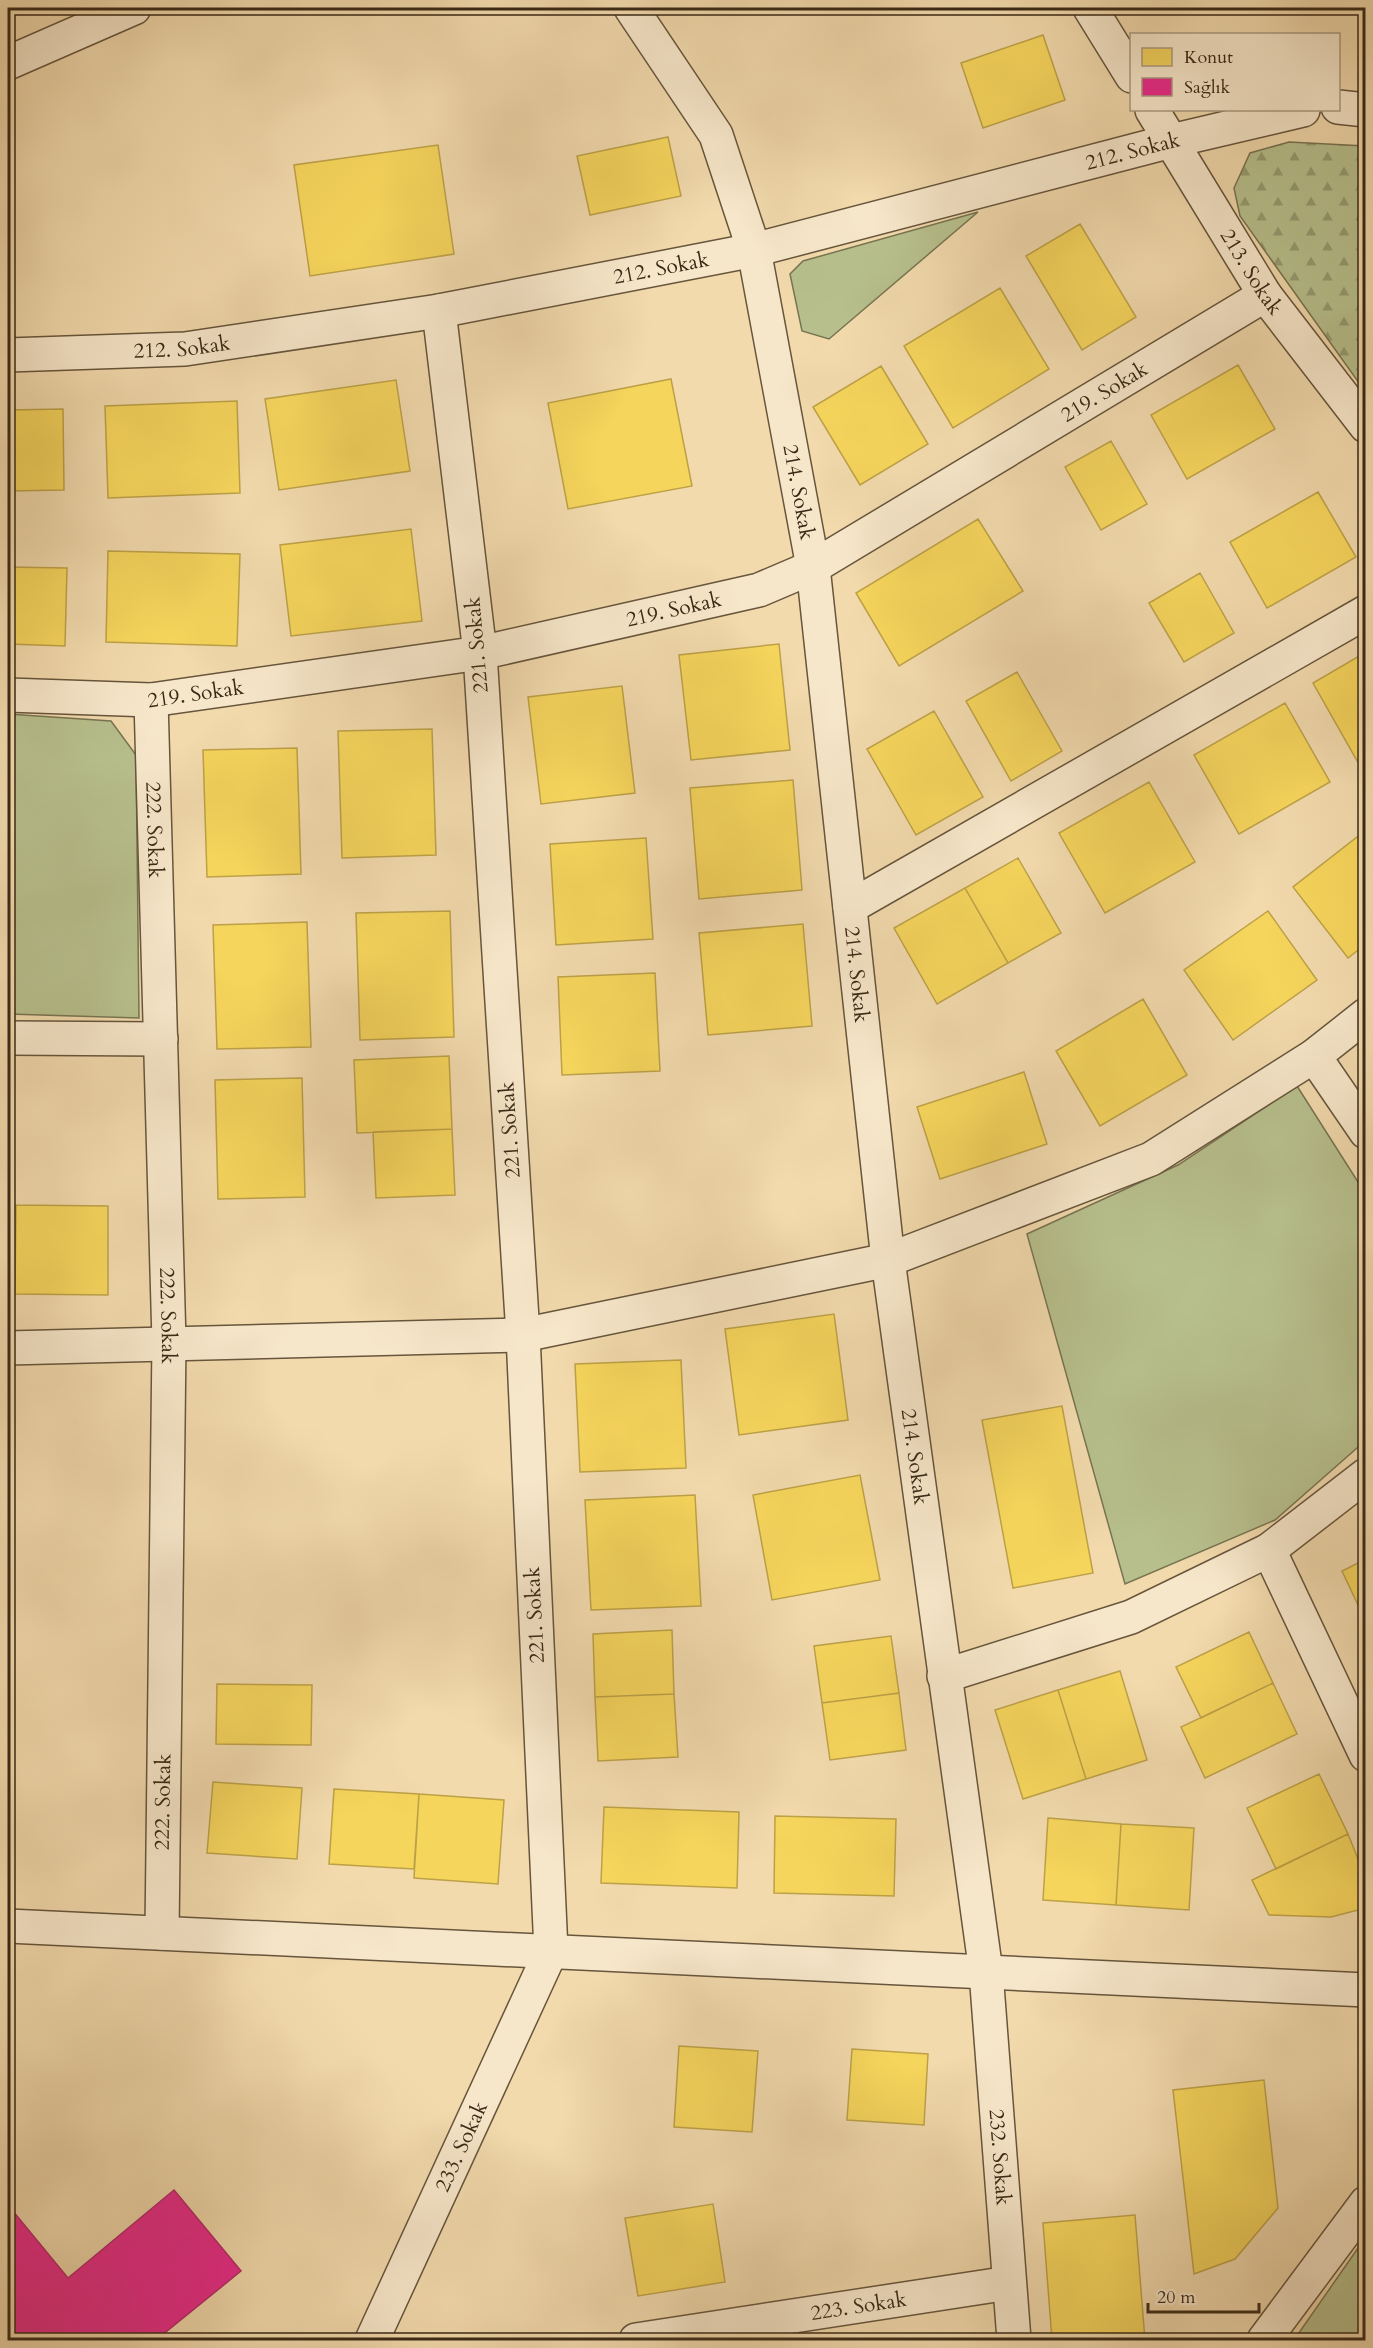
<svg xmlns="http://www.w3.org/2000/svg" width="1373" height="2348" font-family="Cardo,serif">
<defs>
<pattern id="forest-firs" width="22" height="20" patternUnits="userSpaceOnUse" patternTransform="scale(1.5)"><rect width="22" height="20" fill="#b7c08d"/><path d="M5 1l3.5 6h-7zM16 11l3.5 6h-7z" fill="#969c72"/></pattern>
</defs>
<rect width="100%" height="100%" fill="#f2daad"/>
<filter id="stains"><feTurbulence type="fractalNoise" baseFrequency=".00333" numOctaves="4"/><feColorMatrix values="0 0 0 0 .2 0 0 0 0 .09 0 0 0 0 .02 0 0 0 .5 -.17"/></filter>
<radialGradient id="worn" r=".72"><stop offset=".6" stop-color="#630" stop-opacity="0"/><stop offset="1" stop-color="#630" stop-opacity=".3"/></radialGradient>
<path fill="#b7c08d" stroke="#787452" stroke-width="1.5" d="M978,212L829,339L802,331L790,274L803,261Z
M8,714L111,721L136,755L139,1018L8,1014Z
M1297,1086L1365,1193V1441L1275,1520L1125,1584L1027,1234L1178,1165Z
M1365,2238V2340H1294Z"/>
<path fill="url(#forest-firs)" stroke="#787452" stroke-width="1.5" d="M1289,142L1365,146L1366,377L1359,383L1240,216L1234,188L1250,153Z"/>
<path fill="#f6d55c" stroke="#bda147" stroke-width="1.5" d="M1274,8H1321V14Z
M1043,35L1065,100L983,128L961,63Z
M668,137L681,196L590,215L577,156Z
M438,145L454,254L310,276L294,165Z
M1080,224L1136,317L1082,350L1026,256Z
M1000,288L1049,369L953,428L904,346Z
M1238,365L1275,429L1187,479L1151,415Z
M881,366L928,444L860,485L813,407Z
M671,379L692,486L568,509L548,403Z
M396,380L410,471L279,490L265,399Z
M237,401L240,493L108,498L105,406Z
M63,409L64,490L8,491V410Z
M1111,441L1147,504L1101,530L1065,467Z
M1318,492L1356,557L1267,608L1230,542Z
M978,519L1023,591L899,666L856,593Z
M411,529L422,621L291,636L280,545Z
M108,551L240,554L237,646L106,642Z
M8,567L67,568L65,646L8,644Z
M1200,573L1234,633L1184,662L1149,603Z
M779,644L790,750L691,760L679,655Z
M1366,652V763L1360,766L1313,683Z
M1017,672L1062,751L1011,781L966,701Z
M622,686L635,793L541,804L528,697Z
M1285,703L1330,782L1239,834L1194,755Z
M934,711L983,797L916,835L867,749Z
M432,729L436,855L342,858L338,731Z
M297,748L301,874L207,877L203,750Z
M793,780L802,890L699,899L690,788Z
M1149,782L1195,862L1105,913L1059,833Z
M1366,830V944L1348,958L1293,887Z
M646,838L653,939L556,945L550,844Z
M1018,858L1061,933L1008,963L965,888Z
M965,888L1008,963L937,1004L894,928Z
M450,911L454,1037L360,1040L356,913Z
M1268,911L1317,980L1233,1040L1184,970Z
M307,922L311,1047L217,1049L213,925Z
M803,924L812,1026L708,1035L699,933Z
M655,973L660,1071L562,1075L558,977Z
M1143,999L1187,1075L1100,1126L1056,1051Z
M449,1056L452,1129L357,1133L354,1060Z
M1024,1072L1047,1144L940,1179L917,1107Z
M302,1078L305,1197L218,1199L215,1080Z
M452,1129L455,1195L376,1198L373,1132Z
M8,1205H16L15,1294H8Z
M16,1205L108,1206V1295L15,1294Z
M834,1314L848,1420L739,1435L725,1329Z
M681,1360L686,1468L580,1472L575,1364Z
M1062,1406L1093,1573L1013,1588L982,1420Z
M860,1475L880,1580L772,1600L753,1495Z
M695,1495L701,1606L591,1610L585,1500Z
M1366,1559V1622L1342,1571Z
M672,1630L674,1694L595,1697L593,1634Z
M1249,1632L1273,1683L1201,1718L1176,1667Z
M891,1636L899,1693L822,1703L814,1646Z
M1120,1671L1147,1760L1086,1779L1058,1690Z
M1273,1683L1297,1734L1205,1778L1181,1727Z
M217,1684L312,1685L311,1745L216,1744Z
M1058,1690L1086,1779L1023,1799L995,1710Z
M899,1693L906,1750L830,1760L822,1703Z
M674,1694L678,1757L598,1761L595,1697Z
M1319,1774L1348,1834L1276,1869L1247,1808Z
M213,1782L302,1788L297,1859L207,1853Z
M334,1789L419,1794L414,1869L329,1864Z
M419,1794L504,1800L498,1884L414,1878Z
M604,1807L739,1812L737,1888L601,1883Z
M775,1816L896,1819L894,1896L774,1893Z
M1048,1818L1121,1824L1116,1905L1043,1900Z
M1121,1824L1194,1828L1189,1910L1116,1905Z
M1348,1834L1366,1879V1908L1331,1917L1269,1915L1252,1880Z
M679,2046L758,2051L752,2132L674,2127Z
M852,2049L928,2054L924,2125L847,2120Z
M1264,2080L1278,2208L1235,2259L1194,2274L1173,2090Z
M713,2204L725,2282L638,2296L625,2218Z
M1135,2215L1145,2340H1052L1043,2223Z"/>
<path fill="#e7298a" stroke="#b32967" stroke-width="1.5" d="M174,2190L241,2271L156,2340H8V2205L68,2278Z"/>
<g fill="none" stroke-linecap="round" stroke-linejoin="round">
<g stroke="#67553c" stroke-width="36">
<g id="street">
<path id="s1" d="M631,8L716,135L754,250L813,567L888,1260L986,1972L1014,2340"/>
<path d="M1090,8L1132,76"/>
<path d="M8,63L134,8"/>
<path d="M1338,107L1366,110"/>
<path id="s2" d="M1152,110L1265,295L1366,426"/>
<path id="s3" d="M8,355L185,349L439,311L754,250L1171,141L1303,110"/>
<path id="s4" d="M8,695L151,700L480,653L759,590L813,567L1265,295"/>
<path id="s5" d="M151,700L169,1342L162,1933"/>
<path d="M850,907L1366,612"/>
<path d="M8,1038L161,1039"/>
<path d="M1314,1056L1366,1132"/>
<path d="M8,1348L523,1335L888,1260L1151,1159L1314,1056L1366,1015"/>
<path d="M1269,1550L1366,1755"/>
<path d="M944,1676L1131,1617L1269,1550L1366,1475"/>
<path d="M8,1926L1366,1990"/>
<path id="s6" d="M372,2340L551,1951L523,1335L480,653L439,311"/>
<path id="s7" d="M636,2340L1009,2283"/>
<path d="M1264,2340L1366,2203"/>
</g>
</g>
<use href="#street" stroke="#f7e7ca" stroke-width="33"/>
</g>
<g text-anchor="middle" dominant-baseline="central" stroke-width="6" stroke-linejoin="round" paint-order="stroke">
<g font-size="21" fill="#392916" stroke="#f7e7ca">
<text stroke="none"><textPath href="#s3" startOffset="1146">212. Sokak</textPath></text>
<text stroke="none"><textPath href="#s3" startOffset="660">212. Sokak</textPath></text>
<text stroke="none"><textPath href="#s2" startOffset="190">213. Sokak</textPath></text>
<text stroke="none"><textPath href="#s3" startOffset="174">212. Sokak</textPath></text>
<text stroke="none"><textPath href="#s4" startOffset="1160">219. Sokak</textPath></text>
<text stroke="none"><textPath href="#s1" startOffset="520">214. Sokak</textPath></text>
<text stroke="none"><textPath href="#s4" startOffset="674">219. Sokak</textPath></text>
<text transform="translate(477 645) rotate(-95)">221. Sokak</text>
<text stroke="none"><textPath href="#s4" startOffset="188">219. Sokak</textPath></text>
<text stroke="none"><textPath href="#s5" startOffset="130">222. Sokak</textPath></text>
<text stroke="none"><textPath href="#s1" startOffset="1006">214. Sokak</textPath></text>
<text transform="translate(510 1130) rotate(-94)">221. Sokak</text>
<text stroke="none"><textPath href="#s5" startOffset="616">222. Sokak</textPath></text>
<text stroke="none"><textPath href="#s1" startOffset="1492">214. Sokak</textPath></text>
<text transform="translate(535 1615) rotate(-93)">221. Sokak</text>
<text transform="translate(163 1802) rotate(-89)">222. Sokak</text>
<text stroke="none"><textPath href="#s6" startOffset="213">233. Sokak</textPath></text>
<text stroke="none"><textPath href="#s1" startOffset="2198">232. Sokak</textPath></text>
<text stroke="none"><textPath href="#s7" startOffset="225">223. Sokak</textPath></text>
</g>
</g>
<rect width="1373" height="2348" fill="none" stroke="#f2daad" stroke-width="30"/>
<rect x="9" y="9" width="1355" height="2330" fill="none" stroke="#392916" stroke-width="3"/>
<rect x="15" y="15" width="1343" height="2318" fill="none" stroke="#392916" stroke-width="1.5"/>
<rect x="1130" y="33" width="210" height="78" fill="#f7e7ca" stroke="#ab9b82" stroke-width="1.5"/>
<rect x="1142" y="48" width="30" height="18" fill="#f6d55c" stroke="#ab9b82" stroke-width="1.5"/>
<text x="1184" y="63" font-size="18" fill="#392916">Konut</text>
<rect x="1142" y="78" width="30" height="18" fill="#e7298a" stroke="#ab9b82" stroke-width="1.5"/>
<text x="1184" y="93" font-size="18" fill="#392916">Sağlık</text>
<path d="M1148 2303v9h111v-9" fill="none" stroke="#392916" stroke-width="3"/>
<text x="1157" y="2303" font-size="18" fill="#392916" stroke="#f7e7ca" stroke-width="4.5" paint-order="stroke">20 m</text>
<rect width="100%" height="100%" filter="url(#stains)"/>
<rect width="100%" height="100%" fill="url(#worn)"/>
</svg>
